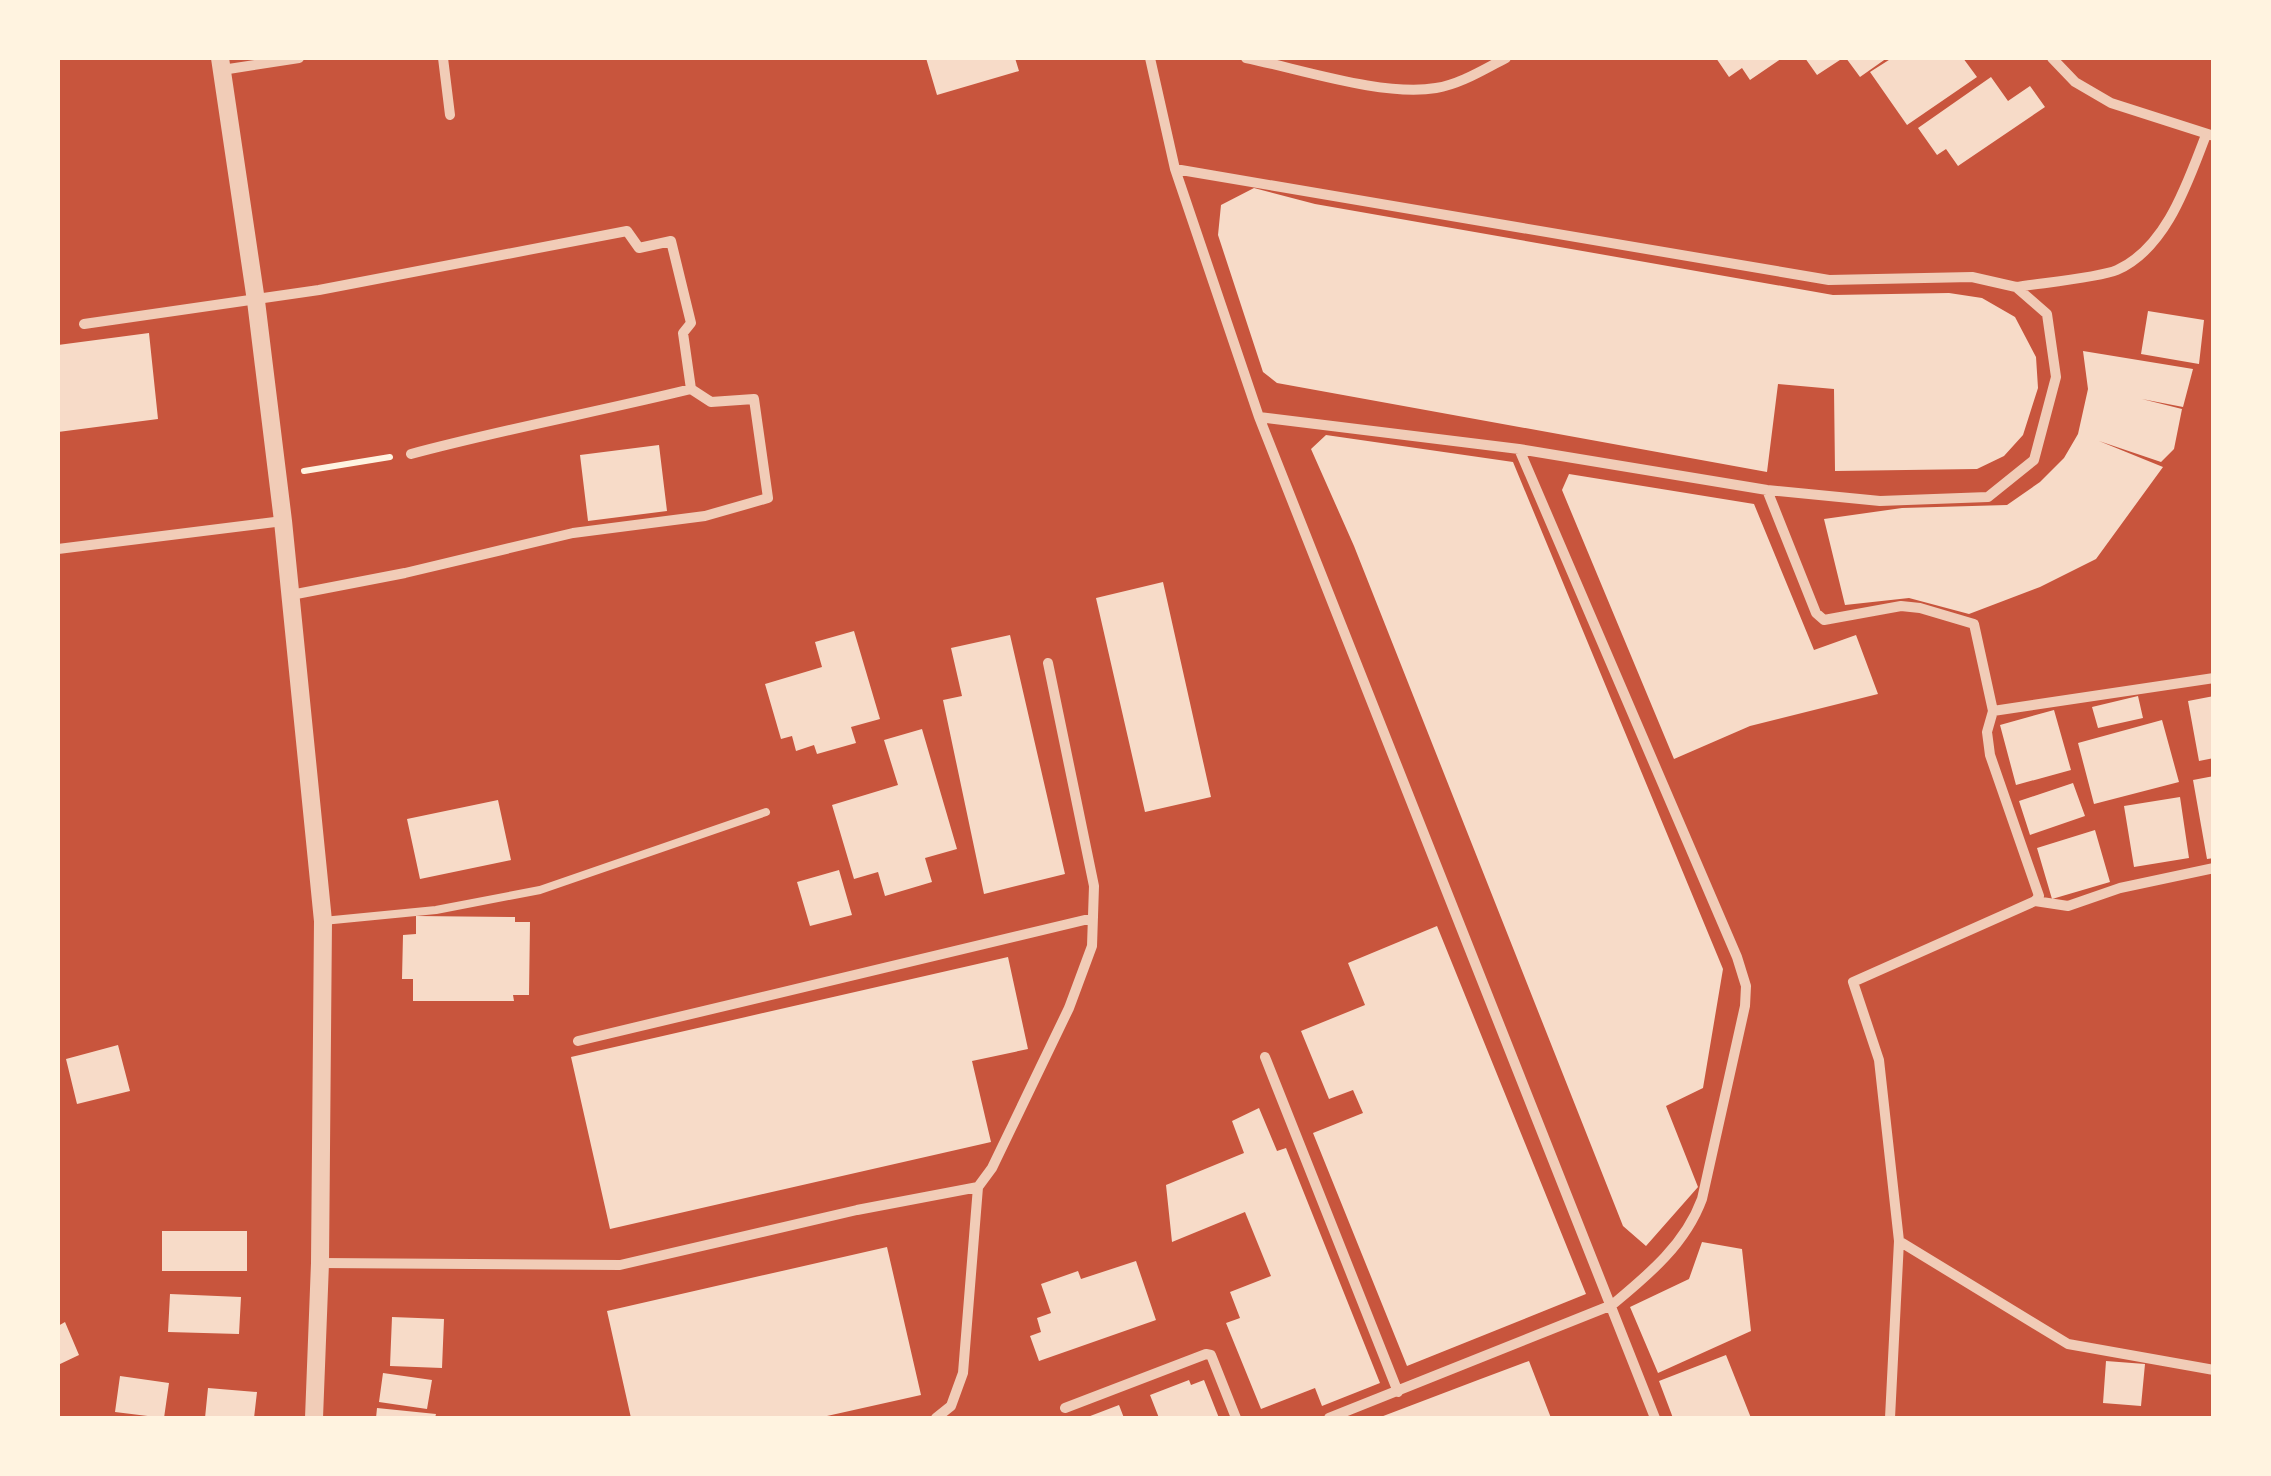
<svg xmlns="http://www.w3.org/2000/svg" width="2271" height="1476" font-family="'Times New Roman',serif">
<rect width="100%" height="100%" fill="#c8553d"/>
<path fill="#f7dbc8" d="M926,58H1015L1019,71L937,95Z
M1716,58H1782L1750,80L1742,68L1729,77Z
M1805,58H1843L1817,75Z
M1846,58H1887L1860,77Z
M1892,58H1963L1977,77L1907,125L1870,72Z
M1991,77L2008,101L2030,86L2045,107L1958,166L1946,149L1937,155L1918,128Z
M1254,188L1315,204L1833,295L1949,293L1982,298L2015,317L2036,357L2038,388L2023,435L2004,456L1977,469L1835,471L1834,389L1778,384L1767,472L1277,383L1263,372L1218,235L1221,205Z
M2148,311L2204,320L2199,364L2141,354Z
M149,333L158,419L58,432V345Z
M2083,351L2193,369L2183,407L2142,399L2182,409L2174,449L2161,462L2099,441L2163,467L2096,559L2040,587L1969,614L1909,598L1845,605L1824,519L1902,508L2007,505L2040,482L2064,458L2078,434L2088,389Z
M1326,435L1513,462L1723,969L1703,1088L1666,1106L1698,1187L1646,1246L1623,1226L1354,546L1311,449Z
M659,445L667,511L588,521L580,455Z
M1569,474L1754,504L1814,650L1856,635L1878,694L1750,726L1674,759L1562,490Z
M1163,582L1211,797L1145,812L1096,598Z
M854,631L880,719L851,727L856,743L817,754L814,745L796,751L792,736L781,739L765,684L822,667L815,642Z
M1010,635L1065,874L984,894L943,700L962,696L951,648Z
M2138,696L2143,718L2098,728L2092,707Z
M2214,696V758L2199,761L2188,701Z
M2054,710L2071,770L2016,785L2000,725Z
M2162,720L2179,782L2094,804L2078,743Z
M922,729L957,849L925,858L932,882L885,896L878,872L854,879L832,805L898,785L884,740Z
M2214,776V858L2207,859L2193,780Z
M2073,783L2085,816L2030,835L2019,801Z
M2180,797L2189,858L2134,867L2124,806Z
M498,800L511,860L420,879L407,819Z
M2095,830L2110,882L2052,899L2037,848Z
M839,870L852,915L810,926L797,882Z
M416,916L515,917V922H530L529,995H513L514,1001H413V979H402L403,935L416,934Z
M1437,926L1586,1294L1407,1366L1313,1133L1363,1113L1353,1090L1329,1099L1301,1031L1365,1005L1348,963Z
M1008,957L1028,1049L972,1061L991,1142L610,1229L571,1057Z
M118,1045L130,1091L77,1104L66,1059Z
M1259,1108L1277,1151L1286,1148L1380,1383L1322,1406L1315,1388L1261,1409L1226,1323L1240,1318L1230,1292L1271,1276L1245,1212L1172,1242L1166,1185L1244,1153L1232,1121Z
M162,1231H247V1271H162Z
M1702,1242L1742,1249L1751,1331L1658,1373L1630,1307L1689,1279Z
M887,1247L921,1395L818,1418H631L607,1311Z
M1136,1261L1156,1320L1039,1361L1030,1336L1041,1332L1037,1318L1051,1313L1041,1284L1078,1271L1081,1279Z
M170,1294L241,1297L239,1334L168,1332Z
M392,1317L444,1319L442,1368L390,1366Z
M65,1322L79,1355L58,1365V1326Z
M1726,1355L1751,1418H1673L1659,1381Z
M1529,1361L1551,1418H1378L1478,1380Z
M2106,1361L2145,1364L2141,1406L2103,1403Z
M383,1373L432,1380L427,1409L379,1402Z
M120,1376L169,1383L164,1418L115,1412Z
M1189,1380L1191,1385L1204,1380L1219,1418H1159L1150,1395Z
M208,1388L257,1392L254,1418H205Z
M1119,1405L1124,1418H1085Z
M377,1408L436,1414L435,1418H376Z"/>
<g fill="none" stroke-linecap="round" stroke-linejoin="round">
<path stroke="#fff3e0" stroke-width="6" d="M304,471L390,457"/>
<path stroke="#f1ccb7" stroke-width="8" d="M323,921L436,910L540,890L766,812"/>
<path stroke="#f1ccb7" stroke-width="10" d="M443,58L450,115
M1150,58L1175,169L1259,417L1655,1418
M1246,58C1300,69 1384,97 1436,88C1461,84 1484,69 1506,58
M2052,58L2075,82L2111,103L2214,136
M222,70L299,58
M1175,169L1829,280L1972,277L2016,287L2047,314L2056,377L2034,460L1988,497L1880,501L1767,490L1519,449L1259,417
M2016,287C2040,283 2098,278 2117,270C2167,248 2188,181 2206,135
M84,324L319,290L627,231L639,248L671,241L691,323L683,333L691,389C597,412 504,429 411,454
M1767,490L1816,613L1824,620L1901,606L1920,608L1974,624L1993,711L1987,732L1990,755L2039,896L2035,901L1853,982L1879,1060L1899,1241L1890,1418
M58,549L283,521
M291,595L405,573L573,533L705,516L768,498L754,399L711,402L691,389
M1993,711L2214,678
M2035,901L2068,906L2120,888L2214,868
M578,1041L1093,918
M1265,1057L1398,1392
M1899,1241L2068,1344L2214,1370
M320,1263L620,1265L857,1210L978,1187L992,1168L1069,1008L1092,946L1094,886L1048,663
M1065,1408L1206,1354L1211,1355L1236,1418
M936,1418L951,1406L963,1373L978,1187
M1329,1418L1612,1305C1648,1275 1685,1245 1702,1199L1745,1006L1746,986L1737,957L1519,449"/>
<path stroke="#f1ccb7" stroke-width="18" d="M220,58L256,301L283,521L323,921L320,1263L314,1418"/>
</g>
<rect width="2271" height="1476" fill="none" stroke="#fff3e0" stroke-width="120"/>
</svg>
